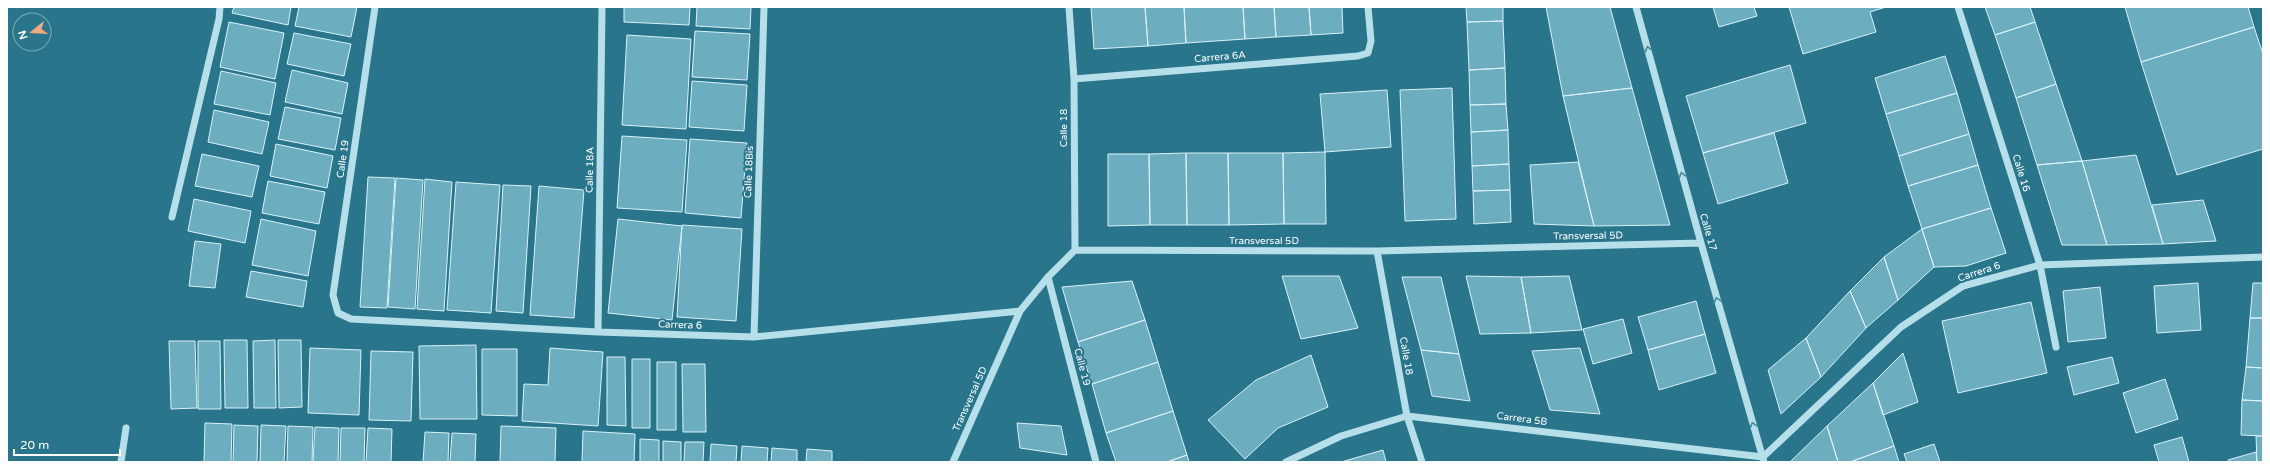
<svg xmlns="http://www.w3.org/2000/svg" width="2270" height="469" font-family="'Varela Round',sans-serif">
<rect width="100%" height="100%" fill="#28758c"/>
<path fill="#6cadbf" stroke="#dbf2f8" d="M234,7H291L288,25L232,13Z
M299,7H357L351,37L295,26Z
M624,7H690L689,25L624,22Z
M697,7H751L750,29L696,26Z
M1091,7H1145L1148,46L1094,49Z
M1145,7H1184L1186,43L1148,46Z
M1184,7H1243L1245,39L1186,43Z
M1243,7H1274L1276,37L1245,39Z
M1274,7H1309L1311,35L1276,37Z
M1309,7H1342L1343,33L1311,35Z
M1466,7H1503V21L1467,22Z
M1546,7H1610L1632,88L1563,96Z
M1713,7H1754L1757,16L1719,27Z
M1789,7H1886L1870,12L1876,32L1803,54Z
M1985,7H2030L2035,22L1995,35Z
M2125,7H2248L2254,27L2141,62Z
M1503,21L1505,68L1469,70L1467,22Z
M229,22L284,33L275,79L220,67Z
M2035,22L2056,84L2016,98L1995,35Z
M2254,27L2263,54V149L2177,175L2141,62Z
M695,31L750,34L747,80L692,77Z
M294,33L351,44L344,76L287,64Z
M627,35L691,39L686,129L622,125Z
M1945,56L1957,93L1886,114L1875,78Z
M1790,65L1806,123L1703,153L1686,96Z
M1505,68L1506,104L1470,105L1469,70Z
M292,70L348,83L342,114L285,102Z
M221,71L276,83L270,115L214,104Z
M692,81L747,85L744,131L689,127Z
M2056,84L2082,161L2037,165L2016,98Z
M1452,88L1456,219L1405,221L1400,90Z
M1632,88L1670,225L1594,226L1563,96Z
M1387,90L1391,147L1325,152L1320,94Z
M1957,93L1969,134L1899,156L1886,114Z
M1506,104L1508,130L1471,132L1470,105Z
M285,107L341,118L335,150L278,139Z
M214,110L269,122L262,154L208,142Z
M1508,130L1509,164L1472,166L1471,132Z
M1774,133L1788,183L1718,204L1703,153Z
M1969,134L1978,165L1908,186L1899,156Z
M622,136L687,140L682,212L617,208Z
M690,139L747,143L741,218L685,213Z
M276,144L333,156L327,188L270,176Z
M1325,152L1326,224H1284L1283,153Z
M1186,153L1187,225H1150L1149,154Z
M1186,153H1228L1229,225H1187Z
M1228,153H1283L1284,224L1229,225Z
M202,154L259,166L252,197L195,186Z
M1108,154H1149L1150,225L1108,226Z
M2136,155L2163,244L2107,245L2082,161Z
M2082,161L2107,245H2062L2037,165Z
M1578,162L1594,226L1534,224L1530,165Z
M1509,164L1510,190L1473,191L1472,166Z
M1978,165L1991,208L1922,229L1908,186Z
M368,177L395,178L387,308L360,307Z
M396,178L423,180L415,309L388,307Z
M425,179L452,182L444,311L417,309Z
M268,181L325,192L319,224L262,213Z
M456,182L500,185L491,313L447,310Z
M503,185L531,186L523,313L496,311Z
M539,186L584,190L574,318L530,315Z
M1510,190L1511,222L1474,224L1473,191Z
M194,199L251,211L245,243L188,231Z
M2203,200L2216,241L2163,244L2152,205Z
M1991,208L2006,253L1966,266L1934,267L1922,229Z
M261,219L316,231L308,276L252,265Z
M618,219L682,226L672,320L608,313Z
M682,225L742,229L736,321L677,317Z
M1922,229L1934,267L1898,300L1884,257Z
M195,241L221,244L215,288L189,286Z
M1884,257L1898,300L1866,328L1850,291Z
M251,271L307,281L303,307L246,297Z
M1282,276H1339L1358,328L1301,339Z
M1466,276L1521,277L1531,333L1480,334Z
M1569,276L1582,330L1531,333L1521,277Z
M1402,277H1441L1459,354L1421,350Z
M1132,281L1145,320L1078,342L1062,287Z
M2198,283L2201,330L2157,333L2154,286Z
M2253,283H2263V318H2250Z
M2100,287L2106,338L2068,342L2063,291Z
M1850,291L1866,328L1821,377L1806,338Z
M1696,301L1705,334L1648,350L1638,317Z
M2031,302L2047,373L1958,393L1942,321Z
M2250,318H2263V368L2246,367Z
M1623,319L1632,353L1593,364L1583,329Z
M1145,320L1158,362L1092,384L1078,342Z
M1705,334L1716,373L1659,390L1648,350Z
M1806,338L1821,377L1781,414L1768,370Z
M224,340H247L248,408H225Z
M275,340L276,408H254L253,341Z
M278,340H301L302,407L279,408Z
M169,341H195L197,408L171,409Z
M198,341H220L221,409H198Z
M476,345L477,419H420L419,346Z
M310,348L361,350L359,415L308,413Z
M550,348L603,352L598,426L522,421L524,384L548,385Z
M1580,348L1600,414L1550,410L1532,351Z
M482,349H517V416L482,415Z
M1421,350L1459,354L1470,401L1432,396Z
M371,351L413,352L411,421L369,420Z
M1903,353L1918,402L1883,415L1873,383Z
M1311,355L1328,407L1278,428L1245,459L1208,420L1256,380Z
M607,357H625L626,426L607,425Z
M2112,357L2119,383L2074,395L2067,367Z
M632,359H650V428H632Z
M657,362H676V430H657Z
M1158,362L1173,411L1106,433L1092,384Z
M682,364H705L706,432H683Z
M2246,367L2263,368V401L2242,400Z
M2165,379L2178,419L2136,433L2123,393Z
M1873,383L1894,446L1850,462H1838L1827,426Z
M2242,400L2263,401V436L2241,435Z
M1173,411L1187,455L1167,462H1116L1106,433Z
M205,423L232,424L231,462H204Z
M1017,423L1061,426L1067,455L1020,448Z
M234,425L258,426L257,462H233Z
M261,425L286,426L284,462H260Z
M288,426L313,427L312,462H287Z
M501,426L556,428L555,462H500Z
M1827,426L1838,462H1790Z
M315,427L339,428L338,462H313Z
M341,428H365L364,462H340Z
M368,428L392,429L391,462H366Z
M583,431L635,434L634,462H582Z
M425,432L449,433L448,462H423Z
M452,433L476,434L475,462H450Z
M2256,436H2263V462H2257Z
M2182,437L2189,462H2159L2154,445Z
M640,439L659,440V462H640Z
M663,441L681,442V462H663Z
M685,442H704L703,462H684Z
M711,444L737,446L736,462H710Z
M1934,444L1940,462H1907L1904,454Z
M742,446L768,448L767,462H741Z
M1894,446L1899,462H1850Z
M772,448L797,450V462H771Z
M807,449L832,451V462H806Z
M1383,450L1386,462H1341Z
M2256,452L2257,462H2229L2228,460Z
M1187,455L1189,462H1167Z"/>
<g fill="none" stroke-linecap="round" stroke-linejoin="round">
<path stroke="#b7dfea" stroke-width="7" d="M375,7L333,295L338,313L351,319L598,332L754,337L1020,311
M1069,7L1074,79L1075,250
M1636,7L1701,243L1764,462
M1958,7L2040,265L2056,347
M1074,79L1358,56L1368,53L1371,41L1368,7
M172,217L219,19L220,7
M1377,251L1407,416L1422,462
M1048,277L1096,462
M598,332L602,7
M754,337L764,7
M121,462L126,428
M953,462L1020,311L1048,277L1075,250L1377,251L1701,243
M1286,462L1341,436L1407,416L1763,457L1901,327L1963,286L2040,265L2263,257"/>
</g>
<defs><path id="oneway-chevron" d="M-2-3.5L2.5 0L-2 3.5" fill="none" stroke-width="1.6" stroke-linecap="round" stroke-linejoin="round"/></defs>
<g stroke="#458a9f">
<use href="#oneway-chevron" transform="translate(1648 49) rotate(-105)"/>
<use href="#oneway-chevron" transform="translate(1682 175) rotate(-105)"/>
<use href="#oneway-chevron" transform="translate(1717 300) rotate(-106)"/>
<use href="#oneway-chevron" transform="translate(1753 425) rotate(-106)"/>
</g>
<g text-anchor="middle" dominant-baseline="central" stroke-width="4" stroke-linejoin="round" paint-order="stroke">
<g font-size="10" fill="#fff" stroke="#28758c">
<text transform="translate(1220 57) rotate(-5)">Carrera 6A</text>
<text transform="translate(1064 128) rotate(-90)">Calle 18</text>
<text transform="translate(343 159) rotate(-82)">Calle 19</text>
<text transform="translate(590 170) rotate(-89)">Calle 18A</text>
<text transform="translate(749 172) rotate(-88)">Calle 18Bis</text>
<text transform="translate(2021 173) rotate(73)">Calle 16</text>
<text transform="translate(1708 232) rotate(74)">Calle 17</text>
<text transform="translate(1588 236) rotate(-1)">Transversal 5D</text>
<text x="1264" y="241">Transversal 5D</text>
<text transform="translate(1979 272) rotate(-18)">Carrera 6</text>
<text transform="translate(680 325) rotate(2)">Carrera 6</text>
<text transform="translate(1406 356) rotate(80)">Calle 18</text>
<text transform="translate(1082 367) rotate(75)">Calle 19</text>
<text transform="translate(970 399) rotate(-66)">Transversal 5D</text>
<text transform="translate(1522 419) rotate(7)">Carrera 5B</text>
</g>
</g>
<rect width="2270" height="469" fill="none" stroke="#ffffff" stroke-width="16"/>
<g transform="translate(32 32) rotate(252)"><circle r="19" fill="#28758c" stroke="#7eacba"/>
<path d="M0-3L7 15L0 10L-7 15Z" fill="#f2aa7d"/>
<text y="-6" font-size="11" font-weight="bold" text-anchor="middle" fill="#ffffff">N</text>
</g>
<path d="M14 449v6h106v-6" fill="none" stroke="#ffffff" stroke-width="2"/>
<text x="20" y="449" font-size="12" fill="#ffffff" stroke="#28758c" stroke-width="3" paint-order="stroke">20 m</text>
</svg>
